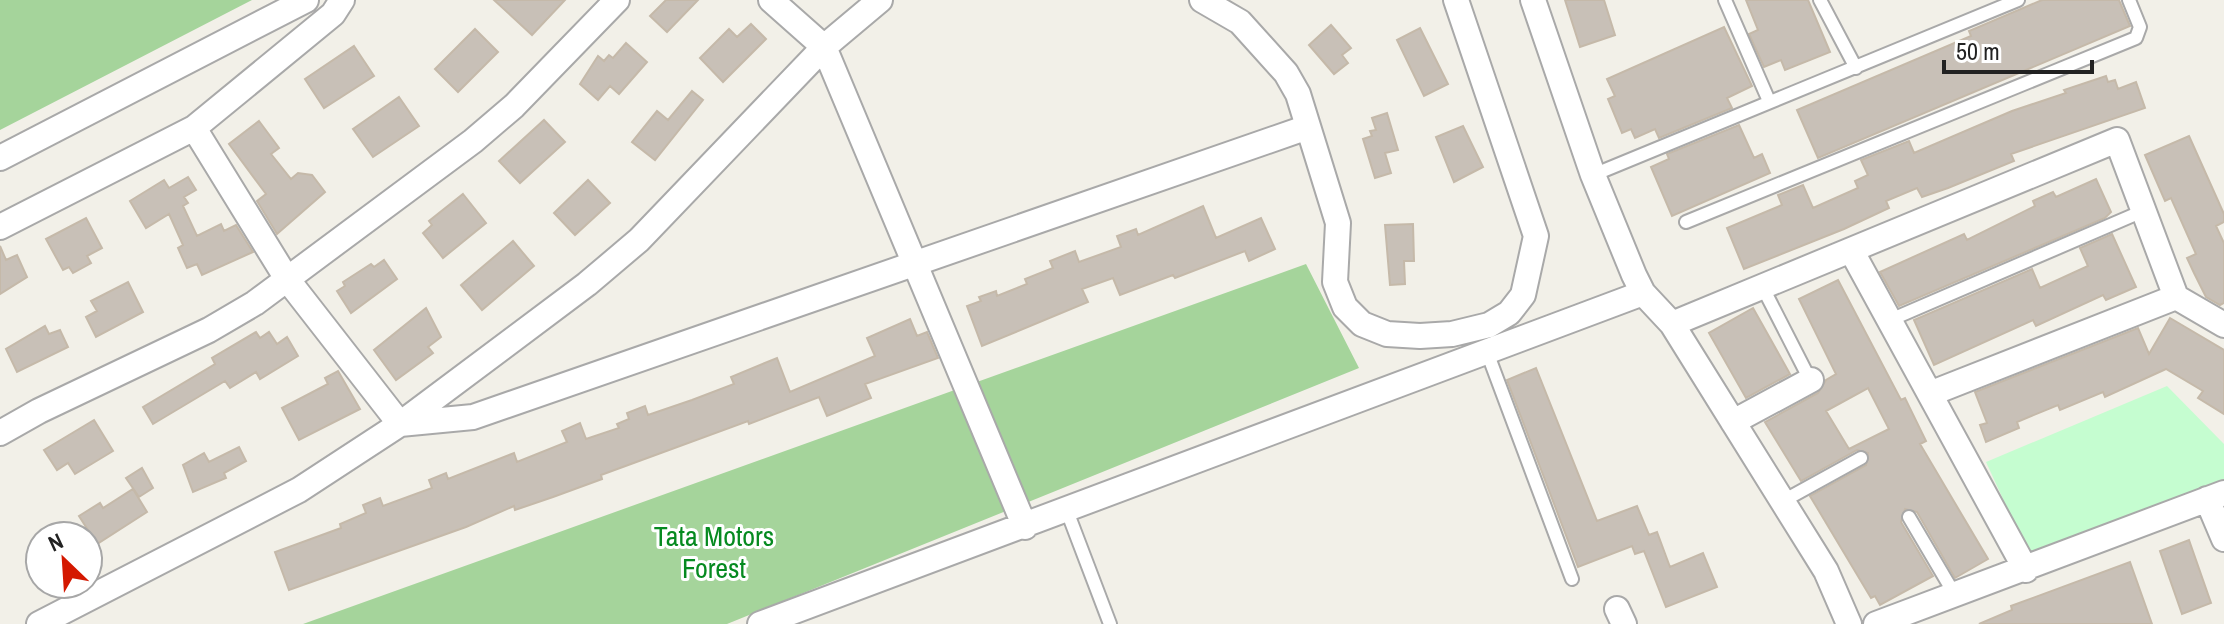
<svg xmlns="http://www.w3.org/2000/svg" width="2224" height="624" font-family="'Archivo Narrow',sans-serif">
<rect width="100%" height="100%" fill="#f2f0e8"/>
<path fill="#a5d49b" d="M0,0H252L0,130Z
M1306,264L1359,368L727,624H303Z"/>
<path fill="#c5fdd0" d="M2167,386L2224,444V485L2031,560L1986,462Z"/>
<path fill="#c8c0b7" stroke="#c5b9a9" stroke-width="2" fill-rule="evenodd" d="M494,0H565L532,35Z
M666,0H698L667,32L650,16Z
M1565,0H1604L1615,35L1580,47Z
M1746,0H1808L1830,52L1785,70L1781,60L1764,67L1749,34L1758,30Z
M2042,0H2119L2130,26L1818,158L1797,110L1971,36L1969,31Z
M751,24L766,39L723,82L700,58L729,29L737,37Z
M1331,25L1351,48L1342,55L1348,63L1334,74L1309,45Z
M1724,27L1752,86L1727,98L1732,108L1659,138L1655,129L1635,138L1631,129L1622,133L1608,99L1615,96L1607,79Z
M1420,28L1448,84L1424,96L1397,40Z
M475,29L498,52L458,92L435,69Z
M626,43L647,62L619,94L610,86L598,100L580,84L598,56L604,61L609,55L613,58Z
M354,46L374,76L324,108L305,79Z
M2106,76L2108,82L2115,80L2118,89L2136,82L2145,108L2011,154L2014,161L1948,188L1922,197L1917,188L1886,201L1889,208L1844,229L1744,269L1727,228L1782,205L1778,195L1803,185L1813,208L1858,188L1855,181L1868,175L1861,160L1909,141L1914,153L2012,111L2066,93L2064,90Z
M692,91L703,100L655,160L632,142L657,111L668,120Z
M399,97L419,126L373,157L353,129Z
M1387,113L1398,150L1385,153L1391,173L1375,178L1363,139L1372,136L1370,131L1376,130L1372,118Z
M544,120L565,142L520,183L499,161Z
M259,121L279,148L271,154L291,179L298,173L312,175L325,192L277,234L257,201L266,194L229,144Z
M1739,125L1754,158L1762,154L1770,173L1672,216L1651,167L1669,159L1667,154Z
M1463,126L1483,167L1454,182L1436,137Z
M2189,136L2224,214V222L2216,226L2224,243V303L2220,305L2206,297L2194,273L2187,258L2196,254L2171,198L2165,201L2145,155Z
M188,177L196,190L184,197L188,203L183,206L197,236L221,224L224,231L236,225L253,252L202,275L197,264L187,268L178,248L183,245L169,214L146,228L130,201L164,180L169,188Z
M2096,179L2111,212L2105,218L1899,306L1880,272L1964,234L1967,240L2035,206L2033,201L2053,192L2056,197Z
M588,180L610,203L575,235L554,213Z
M463,194L486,223L443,258L423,233L432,225L429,221Z
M1203,206L1216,238L1261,218L1275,249L1249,261L1245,251L1175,278L1173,275L1120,295L1113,278L1082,289L1088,302L982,346L967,306L981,301L979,297L996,291L997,296L1027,284L1025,279L1053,268L1050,261L1075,251L1079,262L1121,247L1117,236L1136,229L1138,235Z
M86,218L102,248L87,256L91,263L73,273L69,267L63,270L46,239Z
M1413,224L1414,261H1404L1405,284L1390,285L1385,225Z
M2112,234L2136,287L2106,300L2103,295L2036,326L2033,320L1934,365L1914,320L2032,269L2040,288L2088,266L2080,248Z
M513,241L534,266L482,310L461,285Z
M0,246L6,260L17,255L27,277L0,294Z
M384,260L397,279L351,313L337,291L345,286L343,282L371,264L374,267Z
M1838,280L1901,400L1905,398L1926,441L1920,444L1988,559L1955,578L1917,512L1905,509L1901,522L1933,576L1880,605L1875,596L1871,598L1810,496L1866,465L1868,453L1857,450L1801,481L1765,422L1818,393L1826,380L1836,374L1799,299ZM1868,388L1889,429L1849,449L1826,411Z
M128,282L143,312L96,337L86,317L97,311L91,301Z
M426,308L441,337L428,347L433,353L396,380L374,350Z
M1753,308L1790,374L1746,398L1709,333Z
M2170,318L2224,350V414L2198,398L2203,391L2166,369L2105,397L2103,392L2060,410L2058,405L2017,422L2019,428L1986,442L1980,425L1987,423L1975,392L2138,328L2149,354Z
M910,319L917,336L927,332L938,358L865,384L871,398L827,416L819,397L749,424L748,421L601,475L602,479L553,497L515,510L514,506L466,527L289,590L275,552L341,528L340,524L366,513L363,505L380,498L383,506L432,488L429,480L446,473L448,479L514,453L517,462L567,442L562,431L580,423L586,439L619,428L617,424L629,419L627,413L645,406L648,415L692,400L734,384L731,377L777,358L790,392L875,356L867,338Z
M45,326L49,334L60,330L68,347L17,372L6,349Z
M256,332L260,338L269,332L277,344L287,337L298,356L260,379L256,372L230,388L225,381L153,424L143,407L215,364L212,358Z
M1536,368L1597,521L1637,506L1649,535L1657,532L1670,567L1703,553L1717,587L1666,607L1644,551L1635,554L1632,546L1578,567L1507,380Z
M338,371L360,409L299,440L282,408L328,384L325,378Z
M94,420L113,451L75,474L68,463L57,470L44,450Z
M239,447L246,461L224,473L226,478L193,492L183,465L204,453L209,462Z
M142,468L153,488L139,497L126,478Z
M133,489L147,512L97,544L79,516L100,503L103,508Z
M2189,540L2211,603L2182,614L2160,551Z
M2130,562L2152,624H1979L2012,610L2011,606Z"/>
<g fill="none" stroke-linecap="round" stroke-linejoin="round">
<g stroke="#a9a9a9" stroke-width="16">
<path id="service" d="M1725,0L1769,101
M1820,0L1856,68
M1593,175L2018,0
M1686,222L2136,38L2140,27L2129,0
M1762,286L1806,372
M1890,320L2143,211
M1487,352L1572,579
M1783,501L1861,458
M1067,511L1110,624
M1909,517L1955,595"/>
</g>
<g stroke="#a9a9a9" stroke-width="28">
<path id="minor" d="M771,0L824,47L1025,527
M1202,0L1240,22L1286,73L1298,94L1338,223L1335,282L1345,307L1362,324L1387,334L1420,336L1452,334L1489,325L1509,313L1523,295L1536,236L1456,0
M1533,0L1593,175L1634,275L1643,293L1672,324L1826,571L1849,624
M194,128L287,279L400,424L473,417L1308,127
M0,158L306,0
M0,227L194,128L333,14L342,0
M1851,250L2026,570
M1672,324L2117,140L2176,297L2224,325
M1932,393L2176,297
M1733,422L1811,380
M0,433L39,411L209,330L255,303L473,141L514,106L617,0
M2207,499L2224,539
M1617,609L1624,624
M39,624L299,490L400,424L587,284L639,240L824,47L880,0
M760,624L1643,293
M1876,624L2224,493"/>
</g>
<use href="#service" stroke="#fff" stroke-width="12"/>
<use href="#minor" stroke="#fff" stroke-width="24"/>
</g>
<g text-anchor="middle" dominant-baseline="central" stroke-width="6" stroke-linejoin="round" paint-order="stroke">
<g font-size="28" fill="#068a20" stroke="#fff">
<text x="714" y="536">Tata Motors<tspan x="714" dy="32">Forest</tspan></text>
</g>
</g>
<g transform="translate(64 560) rotate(335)"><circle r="38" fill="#ffffff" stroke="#a7a7a7" stroke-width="2"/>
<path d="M0-6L14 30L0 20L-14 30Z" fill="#d41800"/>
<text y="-12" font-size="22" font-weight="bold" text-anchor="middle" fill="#222222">N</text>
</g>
<path d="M1944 60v12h148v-12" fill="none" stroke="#222222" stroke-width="4"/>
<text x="1956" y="60" font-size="24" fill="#222222" stroke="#ffffff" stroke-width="6" paint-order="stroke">50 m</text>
</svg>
